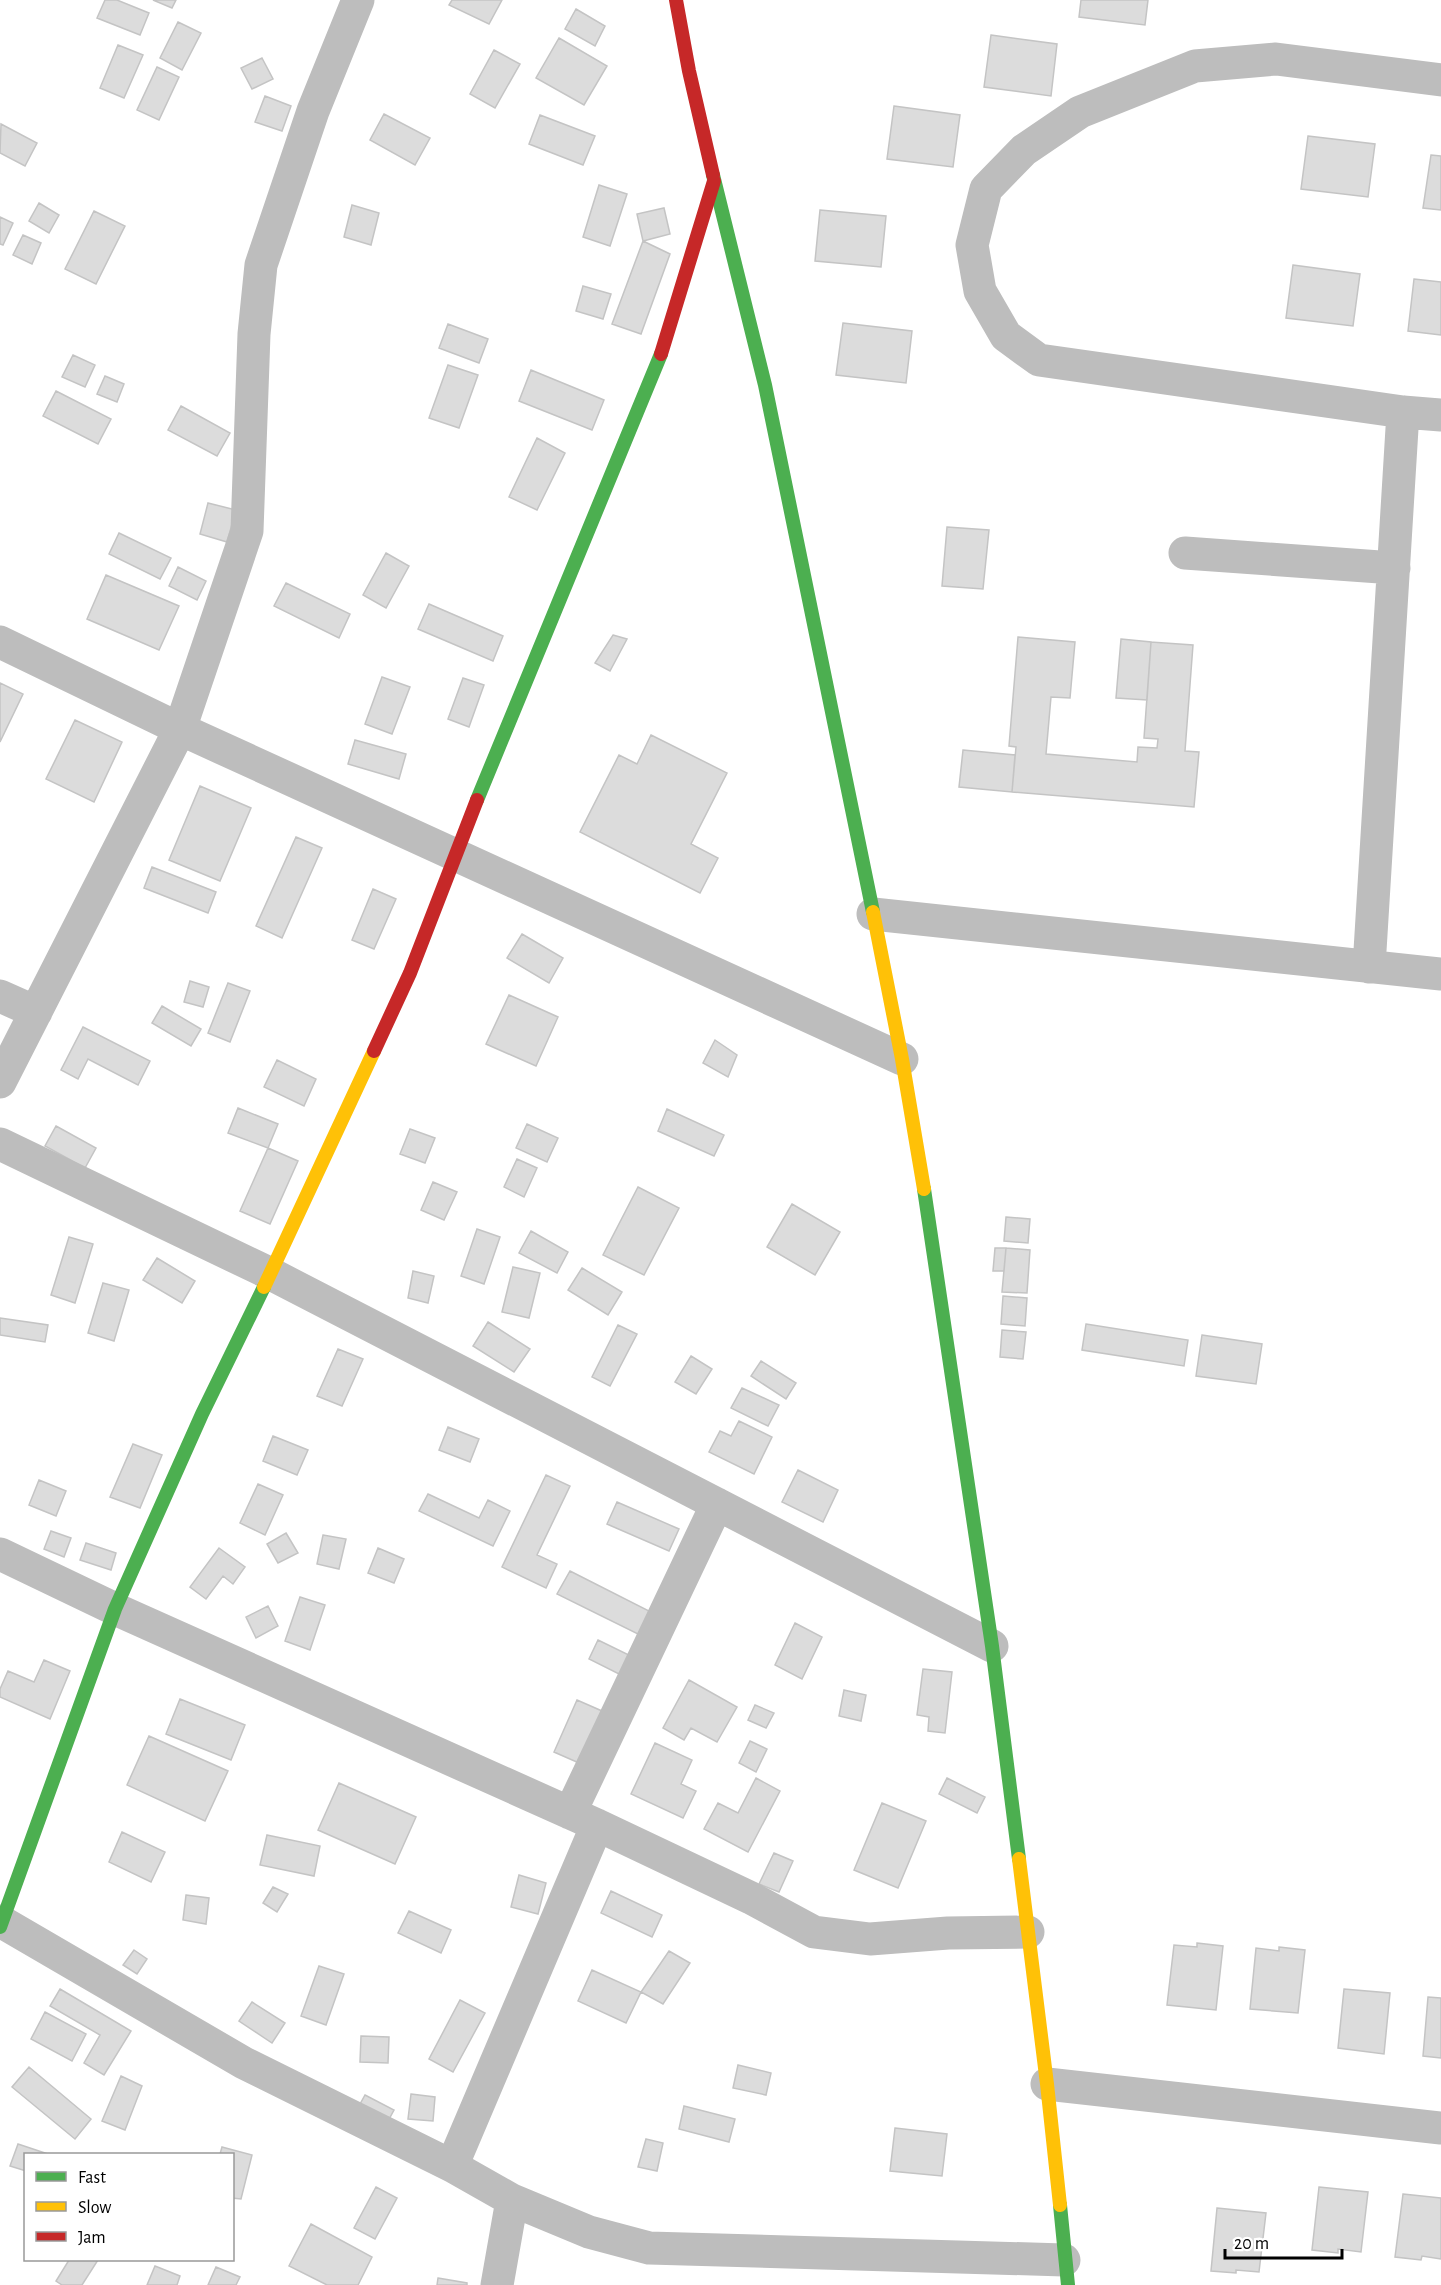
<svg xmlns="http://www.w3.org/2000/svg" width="1441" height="2285" font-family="'Alegreya Sans',sans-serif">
<rect width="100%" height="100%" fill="#fff"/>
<path fill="#dcdcdc" stroke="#c4c4c4" stroke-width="1.5" d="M105,0H117L149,13L140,35L97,18Z
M153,0H176L172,8Z
M452,0H502L489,24L449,5Z
M1081,0H1148L1145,25L1079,17Z
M576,9L605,26L595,46L565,29Z
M178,22L201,33L182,70L160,58Z
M991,35L1057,44L1051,96L984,87Z
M559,38L607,66L584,105L536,78Z
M118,45L143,55L124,98L100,88Z
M494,50L520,64L495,108L470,94Z
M262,58L273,79L252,89L241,68Z
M157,67L179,77L159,120L137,110Z
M265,96L291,106L282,131L255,122Z
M894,106L960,115L953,167L887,159Z
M384,114L430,138L415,165L370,140Z
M540,115L595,136L583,165L529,144Z
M1,124L37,143L25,166L0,153Z
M1308,136L1375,144L1368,197L1301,189Z
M1431,155L1441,156V210L1423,208Z
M599,185L627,194L610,246L583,237Z
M39,203L59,215L49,233L29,221Z
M352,205L379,213L371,245L344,237Z
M664,208L670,234L643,241L637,214Z
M820,210L886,216L881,267L815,261Z
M94,211L125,226L96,284L65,269Z
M0,217L13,223L3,245L0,244Z
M23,235L41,243L32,264L13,255Z
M643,241L670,254L641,334L612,324Z
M1293,265L1360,274L1353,326L1286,318Z
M1414,279L1441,282V335L1408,331Z
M583,286L611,294L603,319L576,311Z
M843,323L912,331L906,383L836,375Z
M448,324L488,339L479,363L439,348Z
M73,355L95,365L85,387L62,377Z
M448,365L478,375L459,428L429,418Z
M531,370L604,400L592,430L519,401Z
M105,376L124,384L117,402L97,394Z
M56,391L111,419L98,444L43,416Z
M181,406L230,433L217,456L168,430Z
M537,438L565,453L537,510L509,497Z
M208,503L236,510L227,542L200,534Z
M947,527L989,530L983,589L942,586Z
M119,533L171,558L160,579L109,554Z
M386,553L409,566L386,608L363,595Z
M178,567L206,581L197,600L169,586Z
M106,575L179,606L159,650L87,619Z
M286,583L350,614L339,638L274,606Z
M429,604L503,636L493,661L418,629Z
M613,635L627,639L610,671L595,663Z
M1018,637L1075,642L1070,698L1051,697L1046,754L1137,762L1138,747L1157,748L1158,739L1144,738L1151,642L1193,645L1185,751L1199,752L1194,807L1012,792L1016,747L1009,746Z
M1121,639L1151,642L1147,700L1116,698Z
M382,677L410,687L392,734L365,724Z
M463,678L484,685L469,727L448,719Z
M0,683L23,694L0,742Z
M75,720L122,742L94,802L46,779Z
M651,735L727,773L691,844L718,858L700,893L580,832L619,755L637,764Z
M355,740L406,754L399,779L348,764Z
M963,750L1015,755L1012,792L959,787Z
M200,786L251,808L220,881L169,860Z
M296,837L322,848L282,938L256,926Z
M152,867L216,892L208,913L144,888Z
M373,889L396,899L374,949L352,940Z
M522,934L563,958L549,983L507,958Z
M190,981L209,987L203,1007L184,1002Z
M228,983L250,991L230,1042L208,1033Z
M509,995L558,1017L536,1066L486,1044Z
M162,1006L201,1029L191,1046L152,1023Z
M83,1027L150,1061L138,1085L88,1059L78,1079L61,1070Z
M715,1040L737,1055L728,1077L703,1063Z
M277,1060L316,1079L304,1106L264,1087Z
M238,1108L278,1124L268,1148L228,1133Z
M667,1109L724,1135L714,1156L658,1131Z
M527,1124L558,1138L547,1162L516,1148Z
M56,1126L96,1148L85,1168L45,1146Z
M410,1129L435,1138L425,1163L400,1154Z
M268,1148L298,1161L270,1224L240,1211Z
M517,1159L537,1168L524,1197L504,1187Z
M433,1182L457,1192L444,1220L421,1210Z
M638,1187L679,1208L644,1275L603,1255Z
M792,1204L840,1232L815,1275L767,1247Z
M1006,1217L1030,1219L1028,1243L1004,1241Z
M477,1229L500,1237L484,1284L461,1276Z
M531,1231L568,1252L557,1273L519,1253Z
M69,1237L93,1244L75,1303L51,1295Z
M995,1248H1006L1004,1271H993Z
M1006,1248L1030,1250L1027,1293L1002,1292Z
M157,1258L195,1281L182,1303L143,1280Z
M513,1267L540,1273L529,1318L502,1312Z
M582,1268L622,1292L608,1315L568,1290Z
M413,1271L434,1276L428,1303L408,1298Z
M103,1283L129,1290L114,1341L88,1333Z
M1003,1296L1027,1298L1025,1326L1001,1324Z
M0,1318L48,1325L45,1342L0,1335Z
M488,1322L530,1349L514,1372L473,1346Z
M1086,1324L1188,1340L1184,1366L1082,1350Z
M618,1325L637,1334L610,1386L592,1377Z
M1002,1330L1026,1332L1023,1359L1000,1357Z
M1202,1335L1262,1344L1256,1384L1196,1376Z
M338,1349L363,1359L342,1406L317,1396Z
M691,1356L712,1369L696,1394L675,1382Z
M761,1361L796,1383L786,1399L751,1376Z
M742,1388L779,1405L768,1426L731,1408Z
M739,1421L772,1437L754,1474L709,1452L720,1431L731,1436Z
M448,1427L479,1439L470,1462L439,1450Z
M273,1436L308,1450L297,1475L263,1461Z
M133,1444L162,1455L140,1508L110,1497Z
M798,1470L838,1490L823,1522L782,1502Z
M546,1475L570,1486L537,1555L557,1564L546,1588L502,1567Z
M39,1480L66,1491L56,1516L29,1505Z
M258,1484L283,1495L265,1535L240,1523Z
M428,1494L479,1518L488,1500L510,1511L493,1546L419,1511Z
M617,1502L679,1529L669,1551L607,1524Z
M51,1531L71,1538L64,1557L44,1549Z
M286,1533L298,1553L278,1563L267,1544Z
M323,1535L346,1539L339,1569L317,1564Z
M86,1543L116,1553L111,1570L80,1560Z
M219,1548L245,1567L233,1584L223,1576L206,1599L190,1587Z
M378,1548L404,1559L394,1583L368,1573Z
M570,1571L651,1612L640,1635L557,1594Z
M300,1597L325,1605L310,1650L285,1641Z
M268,1606L278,1626L256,1638L246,1617Z
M795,1623L822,1637L802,1679L775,1665Z
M598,1640L633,1657L623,1676L589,1659Z
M44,1660L70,1671L50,1719L0,1697V1689L8,1671L34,1682Z
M923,1669L952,1672L945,1733L928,1731L929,1717L917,1715Z
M689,1680L737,1707L717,1742L691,1728L684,1740L663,1728Z
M844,1690L866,1695L861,1721L839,1716Z
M180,1699L245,1725L231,1760L166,1734Z
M577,1700L602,1711L579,1763L554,1752Z
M755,1705L774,1713L766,1728L748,1720Z
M149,1736L228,1771L205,1821L127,1785Z
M750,1741L767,1749L756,1772L739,1763Z
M655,1743L692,1760L681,1784L696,1791L683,1818L631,1794Z
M756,1778L780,1791L748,1852L704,1829L718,1803L738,1813Z
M947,1778L985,1797L977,1813L939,1794Z
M339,1783L416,1817L395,1864L318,1830Z
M882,1803L926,1821L898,1888L854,1870Z
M122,1832L165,1852L151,1882L109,1862Z
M267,1835L320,1846L314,1876L260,1865Z
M774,1853L793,1861L779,1892L759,1884Z
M519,1875L546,1883L538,1914L511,1907Z
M273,1887L288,1894L277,1912L263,1903Z
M611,1891L662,1915L652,1937L601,1913Z
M186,1895L209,1898L206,1924L183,1920Z
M409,1911L451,1930L441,1953L398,1933Z
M1197,1943L1223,1946L1216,2010L1167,2005L1174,1945L1197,1947Z
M1279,1947L1305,1950L1298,2013L1250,2009L1256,1948L1279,1951Z
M134,1950L147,1959L137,1974L123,1965Z
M669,1951L690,1963L663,2004L641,1992Z
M319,1966L344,1974L326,2025L301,2016Z
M592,1970L641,1992L626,2023L578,2001Z
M60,1989L131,2031L104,2075L84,2063L100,2035L50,2006Z
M1344,1989L1390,1993L1384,2054L1338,2048Z
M1428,1997L1441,1998V2058L1423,2056Z
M460,2000L485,2013L453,2072L429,2059Z
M252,2002L285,2023L272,2043L239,2021Z
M45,2012L86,2034L72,2061L31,2039Z
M361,2036L389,2037L388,2063L360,2062Z
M738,2065L771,2073L766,2095L733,2088Z
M29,2067L91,2119L75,2139L12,2087Z
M121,2076L142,2086L125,2130L102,2121Z
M411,2094L435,2097L433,2121L408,2119Z
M365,2095L394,2110L388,2121L359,2106Z
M684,2106L735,2119L729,2142L679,2129Z
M895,2128L947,2134L942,2176L890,2171Z
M646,2139L663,2143L657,2171L638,2167Z
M18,2144L48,2154H26V2171L10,2166Z
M222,2147L252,2155L241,2199L232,2198V2154H220Z
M376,2187L397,2198L375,2239L354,2228Z
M1319,2187L1368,2192L1361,2252L1338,2249V2253L1312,2250Z
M1403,2194L1441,2198V2259L1422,2256L1421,2260L1395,2257Z
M1217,2208L1266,2213L1259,2272L1236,2270V2273L1211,2271Z
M311,2224L372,2257L358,2285H327L289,2266Z
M69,2260H98L82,2285H62L56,2281Z
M155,2266L180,2276L177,2285H147Z
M216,2267L240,2277L236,2285H208Z
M438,2278L467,2283V2285H437Z"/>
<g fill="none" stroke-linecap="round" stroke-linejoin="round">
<path stroke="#bdbdbd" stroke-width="33" d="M1441,80L1276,59L1195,66L1080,112L1024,150L986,189L972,245L980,291L1006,336L1039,360L1403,412L1441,415
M1185,553L1394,568
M0,642L180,729L902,1059
M873,914L1441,974
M1369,967L1403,412
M0,996L36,1012
M0,1082L180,729L247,531L254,334L261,265L313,111L358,0
M0,1144L271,1274L992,1646
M0,1554L115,1609L597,1825L751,1898L814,1932L870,1939L948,1933L1028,1932
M570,1813L717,1504
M0,1921L244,2063L452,2166L512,2200L589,2232L649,2248L1064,2260
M1047,2084L1441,2128
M452,2166L597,1825
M497,2285L512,2200"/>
<path stroke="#4caf50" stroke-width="14" d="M713,175L765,385L873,912
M477,800L661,354
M924,1189L992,1646L1019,1859
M0,1927L115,1609L202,1414L264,1287
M1060,2205L1068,2285"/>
<path stroke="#ffc107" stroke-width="14" d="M873,912L902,1059L924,1189
M264,1287L374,1051
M1019,1859L1047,2084L1060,2205"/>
<path stroke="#c62828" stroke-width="14" d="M676,0L689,71L713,175
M661,354L714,181
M374,1051L410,973L477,800"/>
</g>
<rect x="24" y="2153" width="210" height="108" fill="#ffffff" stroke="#999999" stroke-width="1.5"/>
<rect x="36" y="2172" width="30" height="9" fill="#4caf50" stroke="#999999" stroke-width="1.5"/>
<text x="78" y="2183" font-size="18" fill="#000000">Fast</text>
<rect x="36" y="2202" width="30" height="9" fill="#ffc107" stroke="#999999" stroke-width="1.5"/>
<text x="78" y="2213" font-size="18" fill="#000000">Slow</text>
<rect x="36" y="2232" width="30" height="9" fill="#c62828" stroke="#999999" stroke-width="1.5"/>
<text x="78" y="2243" font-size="18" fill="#000000">Jam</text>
<path d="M1225 2249v9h117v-9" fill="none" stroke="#000000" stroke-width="3"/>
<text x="1234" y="2249" font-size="18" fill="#000000" stroke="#ffffff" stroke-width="4.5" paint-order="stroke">20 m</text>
</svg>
